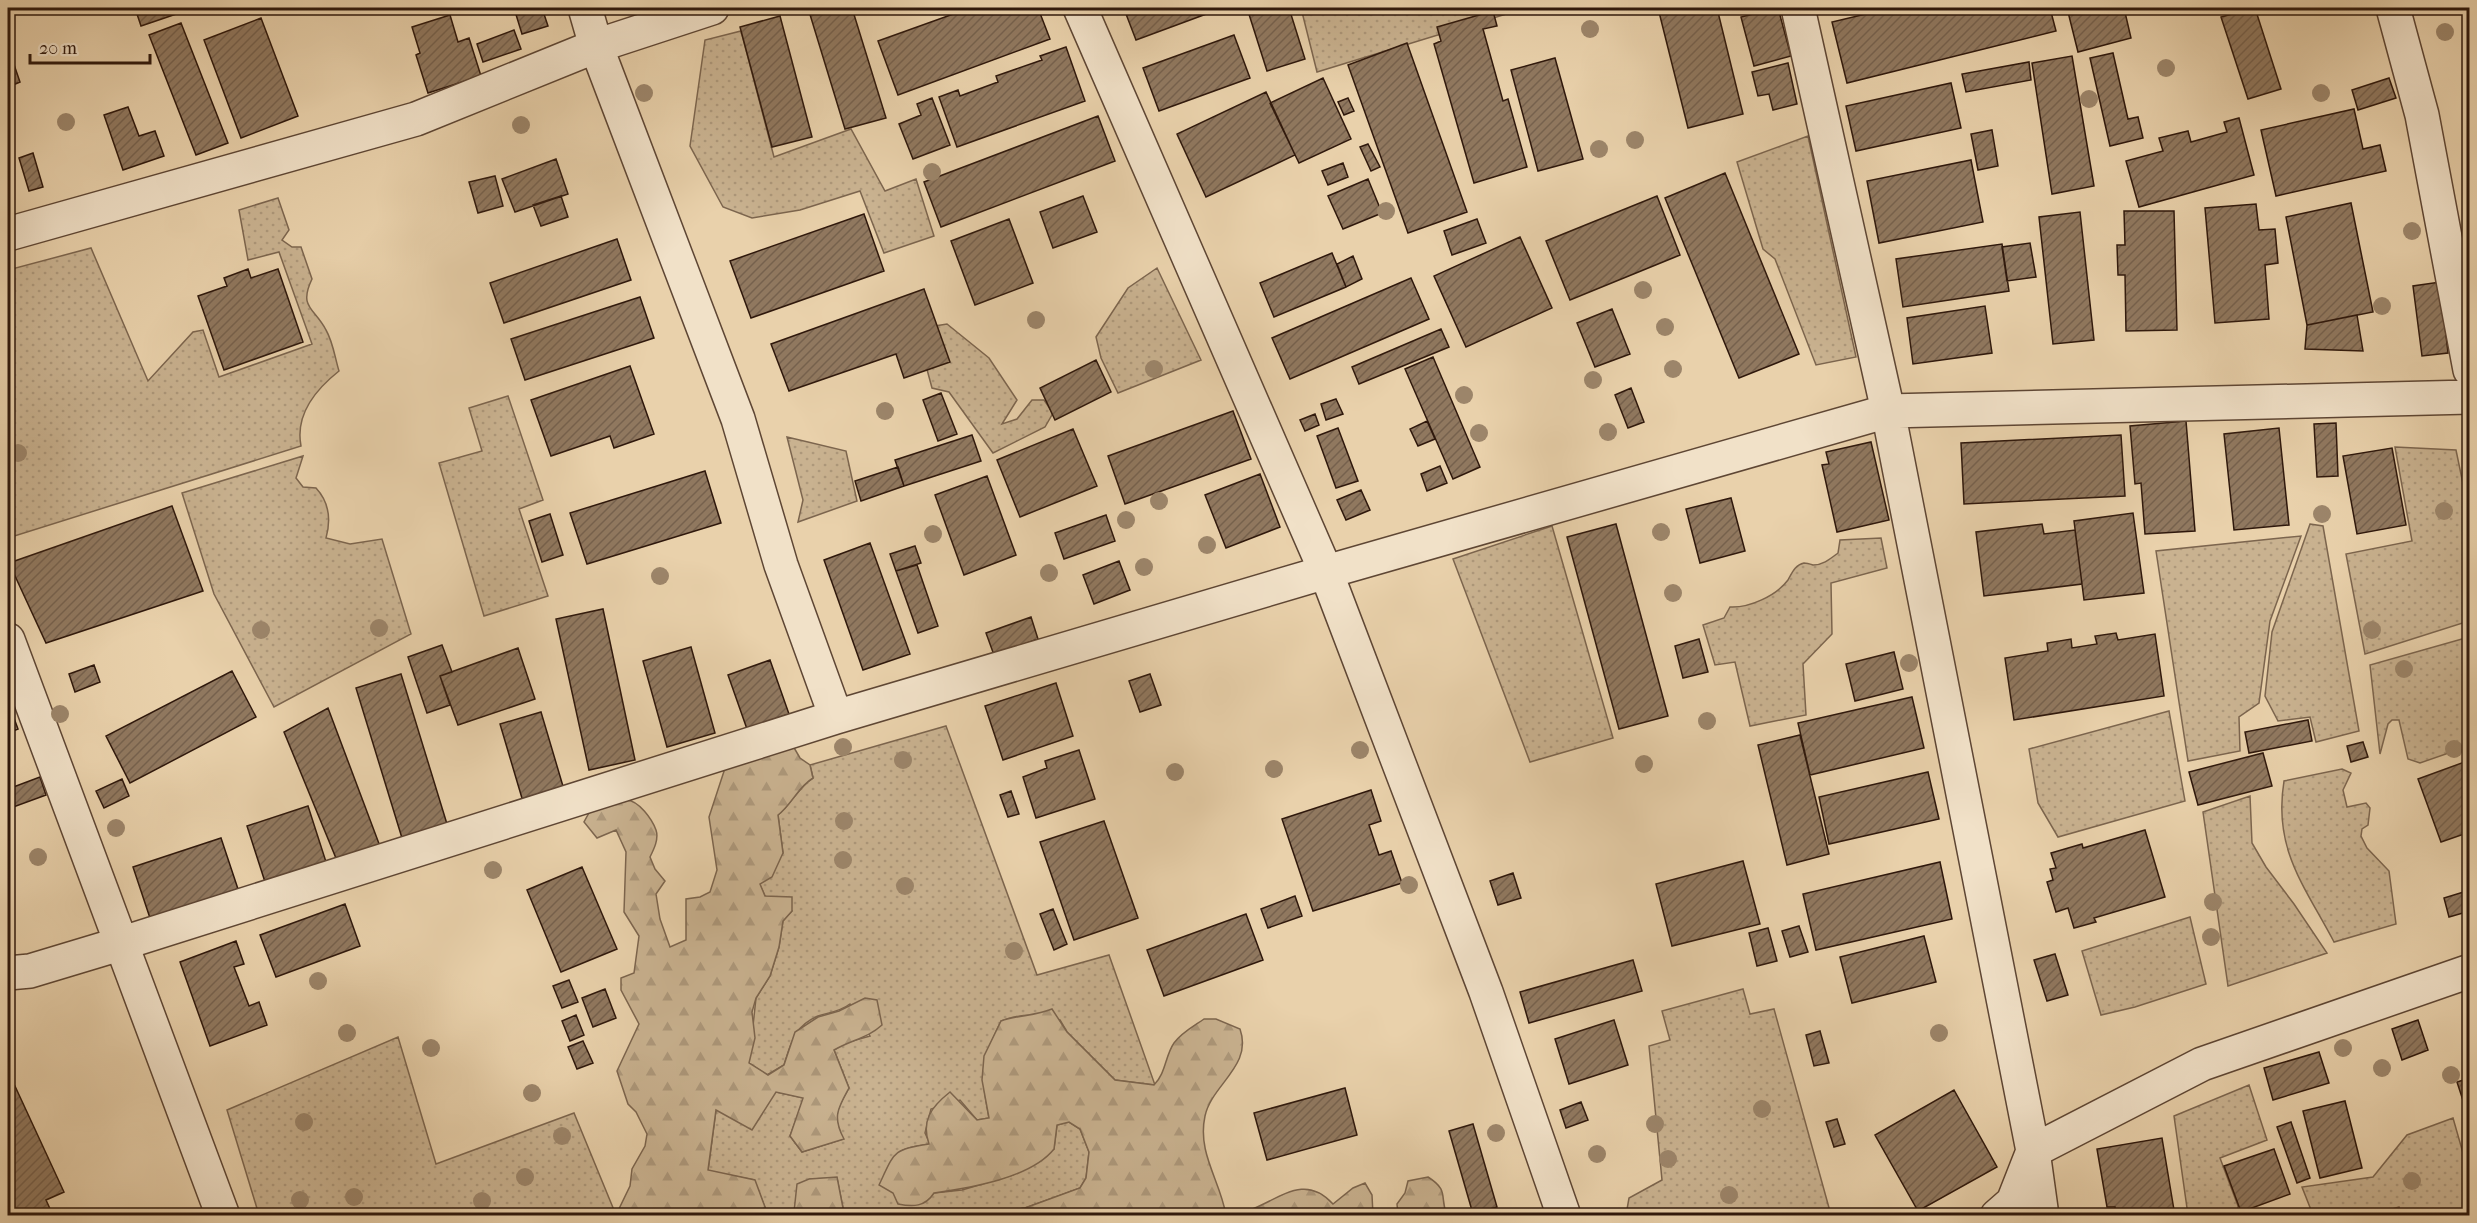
<svg xmlns="http://www.w3.org/2000/svg" width="2477" height="1223" font-family="'IM FELL French Canon',serif">
<defs>
<pattern id="grass-dots" width="8" height="8" patternUnits="userSpaceOnUse" patternTransform="scale(1.5)"><rect width="8" height="8" fill="#c9b290"/><path d="M2 2h.1M6 6h.1" fill="none" stroke="#ad987b" stroke-width="1.8" stroke-linecap="round"/></pattern>
<pattern id="forest-firs" width="22" height="20" patternUnits="userSpaceOnUse" patternTransform="scale(1.5)"><rect width="22" height="20" fill="#c9b290"/><path d="M5 1l3.5 6h-7zM16 11l3.5 6h-7z" fill="#ad987b"/></pattern>
<pattern id="building-hatch" width="6" height="6" patternUnits="userSpaceOnUse" patternTransform="scale(1.5)"><rect width="6" height="6" fill="#90785f"/><path d="M-1 1l2-2M0 6l6-6M5 7l2-2" fill="none" stroke="#76614d"/></pattern>
</defs>
<rect width="100%" height="100%" fill="#e9d1ab"/>
<filter id="stains"><feTurbulence type="fractalNoise" baseFrequency=".00333" numOctaves="4"/><feColorMatrix values="0 0 0 0 .2 0 0 0 0 .09 0 0 0 0 .02 0 0 0 .5 -.17"/></filter>
<radialGradient id="worn" r=".72"><stop offset=".6" stop-color="#630" stop-opacity="0"/><stop offset="1" stop-color="#630" stop-opacity=".3"/></radialGradient>
<path fill="url(#grass-dots)" stroke="#7c654e" stroke-width="1.5" d="M1301,8H1526L1317,72Z
M741,31L774,157L851,129L885,191L916,179L934,236L884,253L860,191L800,210L752,218L723,207L690,146L705,40Z
M1808,136L1856,357L1816,365L1775,259L1763,249L1737,162Z
M278,198L289,230L282,240L292,247H301L312,279C298,308 315,308 326,330C333,342 335,358 339,371C315,390 295,415 301,446L8,538V270L91,248L148,381L193,332L203,330L219,377L312,344L279,252L248,260L239,210Z
M1157,268L1201,360L1118,393L1101,358L1096,337L1128,288Z
M947,324L989,358L1017,400L1002,424L1017,419L1032,400H1044L1053,413L1045,427L993,453L949,392L932,388L925,362L935,326Z
M508,396L543,500L519,509L548,596L484,616L439,463L482,451L469,408Z
M787,437L846,451L857,501L798,522L803,500Z
M2395,447L2456,450L2469,513V621L2365,654L2346,554L2412,541Z
M303,456L296,478L303,487L316,488C329,502 331,520 326,538L350,544L382,539L411,634L274,707L214,594L182,493Z
M2310,524L2323,526L2359,731L2316,742L2310,717L2278,721L2265,696L2272,632Z
M1552,526L1613,738L1530,762L1453,559Z
M2301,536L2270,621L2259,703L2239,717L2240,751L2188,761L2156,551Z
M1881,538L1887,568L1831,583L1832,634L1803,664L1806,715L1750,726L1735,662L1715,665L1703,625L1724,618L1730,607C1749,608 1776,596 1788,580C1792,573 1795,565 1804,563C1807,563 1810,564 1813,565C1823,565 1830,559 1838,553L1840,540Z
M2469,637V746L2420,763L2408,759L2399,720H2392L2388,724L2380,754L2370,665Z
M2169,711L2185,801L2058,837L2038,803L2029,749Z
M946,726L1037,975L1109,955L1155,1085L1115,1080L1067,1032L1060,1020C1039,1014 1022,1013 1001,1021C980,1065 980,1070 989,1118L977,1120L960,1100L931,1109L925,1133L930,1144C894,1149 894,1153 880,1185L934,1193L962,1190L1013,1175L1054,1149L1057,1125L1069,1122L1080,1129L1089,1152L1086,1178L1080,1188L1025,1208L994,1213L883,1215L880,1209L855,1215H833L843,1208L837,1178L810,1179L794,1212L768,1215L754,1180L708,1171L716,1110L776,1092L804,1098L790,1136L802,1152L843,1139C832,1114 836,1111 849,1088L834,1050L845,1043L870,1036L850,1004C839,1012 830,1012 818,1016C794,1026 791,1043 784,1065L767,1075L749,1063L756,998L770,976L779,947L783,921L792,911L765,896L759,883L783,853L778,815C792,804 798,787 813,778L810,765Z
M2342,769L2351,773L2343,790L2347,807L2366,803L2370,808L2368,825L2362,829L2361,836L2367,848L2389,871L2396,924L2334,942C2304,885 2273,849 2284,781Z
M2250,796L2252,843L2266,867L2294,904L2327,953L2228,986L2203,812Z
M2190,917L2206,984L2135,1007L2101,1015L2082,951Z
M1743,989L1750,1014L1774,1009L1831,1215H1626L1629,1198L1662,1180L1649,1046L1670,1040L1662,1011Z
M398,1037L436,1164L574,1113L616,1215H259L227,1110Z
M2249,1085L2267,1140L2220,1158L2238,1206L2237,1215H2188L2174,1116Z
M2453,1118L2469,1174V1215H2402L2399,1207L2373,1215H2313L2302,1187L2373,1177L2407,1135Z"/>
<path fill="url(#forest-firs)" stroke="#7c654e" stroke-width="1.5" d="M793,746L800,758L810,765L813,778C798,787 792,804 778,815L783,853L772,877L760,884L765,896L792,897V911L783,921L779,947L770,976L756,998L752,1012L755,1038L749,1063L768,1075L784,1065L795,1032L818,1017L839,1011L865,998L877,1000L882,1025C868,1038 851,1040 834,1050L849,1088C838,1108 832,1117 844,1139L802,1152L790,1136L803,1098L776,1092L752,1130L716,1110L708,1170L755,1180L768,1215H616L630,1186L632,1169L645,1146L647,1134L636,1112L628,1104L617,1071L639,1024L621,990V978L634,973L639,936L624,912L626,852L616,830L597,838L584,822L590,811C601,807 615,800 627,800C639,801 652,819 656,830C659,839 654,849 650,857L655,869L665,881L656,894L660,919L670,947L686,940V899L700,897L710,892L717,870L709,817L728,759Z
M1052,1009L1067,1032L1115,1080L1154,1085C1166,1073 1165,1056 1174,1043C1181,1033 1194,1026 1204,1019H1216L1240,1029C1253,1066 1212,1084 1205,1116C1197,1153 1220,1180 1226,1215C1268,1215 1298,1165 1333,1204L1353,1188L1365,1183L1372,1195L1373,1215H973L1025,1208L1080,1188L1086,1178L1089,1152L1080,1129L1069,1122L1057,1125L1054,1149C1031,1178 970,1188 934,1193C925,1207 913,1207 898,1204L893,1193L879,1185C895,1151 892,1150 929,1144C921,1121 931,1107 950,1092L977,1120L989,1118L982,1080L984,1056L1001,1021C1018,1015 1035,1016 1052,1009Z
M837,1177L843,1208L833,1215H783L794,1212L797,1184L809,1179Z
M1428,1177C1450,1191 1439,1197 1447,1215H1398L1397,1204L1405,1193L1408,1181Z"/>
<path fill="url(#building-hatch)" stroke="#2f180c" stroke-width="1.5" d="M135,8H194L141,26Z
M514,8H542L548,26L522,34Z
M808,8H852L886,118L845,129Z
M970,8H1038L1050,39L898,95L878,41Z
M1144,8H1207L1209,13L1136,40L1126,14Z
M1247,8H1289L1305,59L1267,71Z
M1658,8H1717L1743,114L1688,128Z
M1778,8L1791,56L1754,66L1741,17Z
M1891,8H2050L2056,31L1847,83L1832,22Z
M2067,8H2124L2131,38L2078,52Z
M2255,8L2281,89L2248,99L2221,17Z
M1493,11L1497,26L1483,29L1503,101L1508,99L1527,167L1474,183L1434,44L1441,41L1437,27Z
M450,15L458,42L469,38L481,76L428,93L416,55L420,53L412,27Z
M780,16L812,137L772,147L740,27Z
M261,18L298,116L241,138L204,40Z
M181,23L228,143L196,155L149,35Z
M514,30L521,49L483,62L477,44Z
M1234,35L1250,78L1159,111L1143,68Z
M1407,43L1467,212L1408,233L1348,65Z
M8,47L20,82L8,87Z
M1066,47L1085,101L957,147L939,97L958,90L960,96L998,82L996,76L1042,60L1040,56Z
M2113,53L2128,119L2138,117L2143,138L2110,146L2090,58Z
M2072,56L2094,186L2052,194L2032,63Z
M1555,58L1583,159L1538,171L1511,70Z
M2029,62L2031,80L1966,92L1962,74Z
M1788,63L1797,104L1773,110L1769,94L1758,96L1752,72Z
M1323,78L1351,139L1299,163L1270,103Z
M2389,78L2396,98L2358,110L2352,90Z
M1951,83L1961,128L1856,151L1846,106Z
M1266,92L1295,155L1206,197L1177,134Z
M932,98L950,145L913,159L899,124L921,115L917,104Z
M1348,98L1354,111L1344,115L1338,102Z
M128,107L139,136L155,131L164,156L123,170L104,115Z
M2354,109L2363,149L2380,145L2386,171L2276,196L2261,130Z
M1098,116L1115,161L941,227L924,182Z
M2239,118L2254,175L2139,207L2126,161L2163,151L2159,138L2188,131L2191,142L2227,132L2224,122Z
M1992,130L1998,166L1978,170L1971,134Z
M1368,144L1380,167L1371,171L1360,147Z
M33,153L43,187L29,191L19,158Z
M556,159L568,194L515,212L502,179Z
M1971,160L1983,222L1879,243L1867,181Z
M1343,163L1348,177L1328,185L1322,171Z
M1725,173L1799,354L1739,378L1665,198Z
M495,176L503,206L478,213L469,182Z
M1368,179L1382,213L1343,229L1328,196Z
M561,196L568,217L541,226L533,205Z
M1083,196L1097,232L1053,248L1040,212Z
M1657,196L1680,255L1570,300L1546,241Z
M2351,203L2373,312L2307,325L2286,217Z
M2256,204L2259,230L2275,229L2278,263L2265,265L2269,319L2215,323L2205,208Z
M2124,211H2174L2177,330L2126,331L2125,275H2118L2117,245H2125Z
M2080,212L2094,340L2053,344L2039,217Z
M864,214L884,271L751,318L730,261Z
M1009,219L1033,283L975,305L951,241Z
M1477,219L1486,243L1452,255L1444,231Z
M1520,237L1552,308L1466,347L1434,276Z
M617,239L631,280L504,323L490,283Z
M2030,243L2036,277L2007,281L2002,247Z
M2002,244L2009,291L1903,307L1896,259Z
M1332,253L1346,287L1274,317L1260,283Z
M1353,256L1362,279L1346,287L1337,264Z
M248,269L251,278L278,269L303,342L224,370L198,296L227,286L224,278Z
M1411,278L1429,319L1290,379L1272,338Z
M2440,282L2448,353L2422,356L2413,286Z
M924,289L950,362L904,378L896,354L789,391L771,344Z
M640,297L654,338L525,380L511,339Z
M1985,306L1992,353L1913,364L1907,318Z
M1612,309L1630,354L1595,367L1577,323Z
M2357,315L2363,351L2305,349L2307,325Z
M1441,329L1449,347L1359,384L1352,367Z
M1433,357L1480,467L1453,479L1405,369Z
M1096,360L1111,392L1055,420L1040,388Z
M630,366L654,434L614,448L610,436L551,456L531,400Z
M1631,388L1644,422L1628,428L1615,395Z
M941,393L957,434L938,441L923,400Z
M1336,399L1343,414L1326,420L1321,404Z
M1233,411L1251,459L1125,504L1108,456Z
M1315,414L1319,425L1305,431L1300,420Z
M1427,421L1435,439L1418,446L1410,429Z
M2186,421L2195,531L2145,534L2141,483L2135,484L2130,426Z
M2336,423L2338,476L2317,477L2314,424Z
M1338,428L1358,481L1336,488L1317,436Z
M2279,428L2289,525L2234,530L2224,434Z
M1073,429L1097,486L1020,517L997,460Z
M972,435L981,461L904,486L895,460Z
M2121,435L2125,496L1964,504L1961,443Z
M1871,442L1889,520L1837,532L1822,465L1829,464L1826,452Z
M2392,448L2406,525L2357,534L2343,456Z
M1440,466L1447,483L1427,491L1421,474Z
M898,467L904,486L861,501L855,481Z
M705,471L721,523L587,564L570,513Z
M1260,474L1280,527L1226,548L1205,495Z
M987,476L1016,555L964,575L935,495Z
M1361,490L1370,510L1346,520L1337,500Z
M1731,498L1745,551L1700,563L1686,509Z
M172,506L203,591L46,643L9,563Z
M2133,513L2144,593L2084,600L2074,521Z
M550,514L563,555L542,562L529,521Z
M1106,515L1115,541L1064,559L1055,533Z
M1616,524L1668,716L1619,729L1567,537Z
M2042,524L2044,534L2075,530L2082,584L1984,596L1976,532Z
M870,543L910,654L863,670L824,560Z
M915,546L921,563L896,571L890,554Z
M1119,561L1130,590L1094,604L1083,575Z
M917,565L938,626L918,633L896,571Z
M603,609L635,760L589,770L556,619Z
M1031,617L1038,639L994,655L986,633Z
M2116,633L2118,640L2155,634L2164,696L2014,720L2005,658L2048,651L2047,643L2071,639L2072,648L2097,644L2095,636Z
M1699,639L1708,672L1683,678L1675,646Z
M442,645L452,672L440,676L450,705L427,713L408,657Z
M691,647L715,733L667,747L643,661Z
M518,648L535,699L458,725L440,676Z
M1894,652L1903,689L1855,701L1846,664Z
M770,660L789,714L747,729L728,675Z
M94,665L100,682L75,692L69,674Z
M232,671L256,717L130,783L106,736Z
M401,674L447,824L402,838L356,688Z
M1150,674L1161,705L1140,712L1129,681Z
M1056,683L1073,736L1003,760L985,706Z
M1912,697L1924,748L1810,775L1798,723Z
M328,708L381,849L338,863L284,732Z
M11,710L18,729L8,733V711Z
M541,712L565,793L524,805L500,724Z
M2308,720L2312,741L2249,753L2245,732Z
M1800,735L1829,854L1787,865L1758,745Z
M2363,742L2368,757L2351,762L2347,746Z
M1079,750L1095,799L1036,818L1023,777L1047,768L1045,761Z
M2263,753L2272,786L2198,805L2189,772Z
M2470,760V832L2441,842L2418,779Z
M1928,772L1939,819L1829,844L1819,797Z
M40,777L46,795L8,809V789Z
M122,779L129,796L104,808L96,791Z
M1371,790L1381,821L1369,825L1379,855L1391,851L1402,883L1313,911L1282,819Z
M1011,791L1019,814L1008,817L1000,795Z
M308,806L327,865L266,885L247,826Z
M1104,821L1138,918L1074,940L1040,842Z
M2145,830L2165,897L2094,918L2096,922L2074,928L2068,908L2056,912L2047,882L2053,880L2050,869L2056,868L2051,853L2082,844L2083,848Z
M221,838L238,889L150,918L133,867Z
M1743,861L1760,924L1672,946L1656,884Z
M1940,862L1952,919L1816,950L1803,894Z
M582,867L617,949L561,972L527,890Z
M1513,873L1521,898L1498,905L1490,881Z
M2470,890V911L2449,917L2444,898Z
M1295,896L1302,916L1268,928L1261,909Z
M345,904L360,946L276,977L260,935Z
M1053,909L1067,944L1054,950L1040,914Z
M1246,914L1263,960L1164,996L1147,950Z
M1799,926L1808,952L1790,957L1782,931Z
M1768,928L1777,961L1757,966L1749,933Z
M1924,936L1936,982L1852,1003L1840,957Z
M236,941L244,964L234,967L249,1006L259,1002L267,1025L210,1046L180,962Z
M2055,954L2068,995L2047,1001L2034,960Z
M1633,960L1642,991L1529,1023L1520,992Z
M569,980L578,1002L562,1008L553,986Z
M605,989L616,1018L593,1027L582,998Z
M576,1015L584,1035L570,1041L562,1021Z
M1614,1020L1628,1065L1569,1084L1555,1039Z
M2418,1020L2428,1050L2402,1060L2392,1029Z
M1820,1031L1829,1063L1814,1066L1806,1035Z
M583,1041L593,1063L577,1069L568,1047Z
M2319,1052L2329,1083L2273,1100L2264,1068Z
M8,1071L64,1192L46,1200L51,1211L43,1216H8Z
M2470,1078V1119H2469L2457,1082Z
M1345,1088L1357,1135L1267,1160L1254,1113Z
M1954,1090L1997,1167L1918,1211L1875,1135Z
M2345,1101L2362,1168L2320,1178L2303,1111Z
M1581,1102L1588,1120L1566,1128L1560,1110Z
M1837,1119L1845,1144L1834,1147L1826,1122Z
M2291,1122L2310,1178L2297,1183L2277,1127Z
M1473,1124L1497,1207L1473,1214L1449,1131Z
M2162,1138L2175,1216H2116L2115,1207H2107L2097,1149Z
M2274,1149L2290,1194L2241,1212L2224,1166Z"/>
<g fill="none" stroke-linecap="round" stroke-linejoin="round">
<g stroke="#5e4634" stroke-width="36">
<path id="minor" d="M585,8L596,46L738,419L781,565L836,717
M1080,8L1326,572L1486,992L1564,1216
M1798,8L1888,411L2033,1151L2042,1216
M2393,8L2422,115L2470,370
M8,234L416,119L596,46L712,8
M8,640L223,1216
M8,973L30,971L123,943L836,717L1326,572L1888,411L2470,397
M1997,1216L2013,1202L2033,1151L2202,1064L2470,971"/>
</g>
<use href="#minor" stroke="#f1e1c8" stroke-width="33"/>
</g>
<g fill="#9c856a">
<circle cx="1590" cy="29" r="9"/>
<circle cx="2445" cy="32" r="9"/>
<circle cx="2166" cy="68" r="9"/>
<circle cx="644" cy="93" r="9"/>
<circle cx="2321" cy="93" r="9"/>
<circle cx="2089" cy="99" r="9"/>
<circle cx="66" cy="122" r="9"/>
<circle cx="521" cy="125" r="9"/>
<circle cx="1635" cy="140" r="9"/>
<circle cx="1599" cy="149" r="9"/>
<circle cx="932" cy="172" r="9"/>
<circle cx="1386" cy="211" r="9"/>
<circle cx="2412" cy="231" r="9"/>
<circle cx="1643" cy="290" r="9"/>
<circle cx="2382" cy="306" r="9"/>
<circle cx="1036" cy="320" r="9"/>
<circle cx="1665" cy="327" r="9"/>
<circle cx="1154" cy="369" r="9"/>
<circle cx="1673" cy="369" r="9"/>
<circle cx="1593" cy="380" r="9"/>
<circle cx="1464" cy="395" r="9"/>
<circle cx="885" cy="411" r="9"/>
<circle cx="1608" cy="432" r="9"/>
<circle cx="1479" cy="433" r="9"/>
<circle cx="18" cy="453" r="9"/>
<circle cx="1159" cy="501" r="9"/>
<circle cx="2444" cy="511" r="9"/>
<circle cx="2322" cy="514" r="9"/>
<circle cx="1126" cy="520" r="9"/>
<circle cx="1661" cy="532" r="9"/>
<circle cx="933" cy="534" r="9"/>
<circle cx="1207" cy="545" r="9"/>
<circle cx="1144" cy="567" r="9"/>
<circle cx="1049" cy="573" r="9"/>
<circle cx="660" cy="576" r="9"/>
<circle cx="1673" cy="593" r="9"/>
<circle cx="379" cy="628" r="9"/>
<circle cx="261" cy="630" r="9"/>
<circle cx="2372" cy="630" r="9"/>
<circle cx="1909" cy="663" r="9"/>
<circle cx="2404" cy="669" r="9"/>
<circle cx="60" cy="714" r="9"/>
<circle cx="1707" cy="721" r="9"/>
<circle cx="843" cy="747" r="9"/>
<circle cx="2454" cy="749" r="9"/>
<circle cx="1360" cy="750" r="9"/>
<circle cx="903" cy="760" r="9"/>
<circle cx="1644" cy="764" r="9"/>
<circle cx="1274" cy="769" r="9"/>
<circle cx="1175" cy="772" r="9"/>
<circle cx="844" cy="821" r="9"/>
<circle cx="116" cy="828" r="9"/>
<circle cx="38" cy="857" r="9"/>
<circle cx="843" cy="860" r="9"/>
<circle cx="493" cy="870" r="9"/>
<circle cx="1409" cy="885" r="9"/>
<circle cx="905" cy="886" r="9"/>
<circle cx="2213" cy="902" r="9"/>
<circle cx="2211" cy="937" r="9"/>
<circle cx="1014" cy="951" r="9"/>
<circle cx="318" cy="981" r="9"/>
<circle cx="347" cy="1033" r="9"/>
<circle cx="1939" cy="1033" r="9"/>
<circle cx="431" cy="1048" r="9"/>
<circle cx="2343" cy="1048" r="9"/>
<circle cx="2382" cy="1068" r="9"/>
<circle cx="2451" cy="1075" r="9"/>
<circle cx="532" cy="1093" r="9"/>
<circle cx="1762" cy="1109" r="9"/>
<circle cx="304" cy="1122" r="9"/>
<circle cx="1655" cy="1124" r="9"/>
<circle cx="1496" cy="1133" r="9"/>
<circle cx="562" cy="1136" r="9"/>
<circle cx="1597" cy="1154" r="9"/>
<circle cx="1668" cy="1159" r="9"/>
<circle cx="525" cy="1177" r="9"/>
<circle cx="2412" cy="1181" r="9"/>
<circle cx="1729" cy="1195" r="9"/>
<circle cx="354" cy="1197" r="9"/>
<circle cx="300" cy="1200" r="9"/>
<circle cx="482" cy="1201" r="9"/>
</g>
<rect width="2477" height="1223" fill="none" stroke="#e9d1ab" stroke-width="30"/>
<rect x="9" y="9" width="2459" height="1205" fill="none" stroke="#2f180c" stroke-width="3"/>
<rect x="15" y="15" width="2447" height="1193" fill="none" stroke="#2f180c" stroke-width="1.5"/>
<path d="M30 54v9h120v-9" fill="none" stroke="#2f180c" stroke-width="3"/>
<text x="39" y="54" font-size="18" fill="#2f180c" stroke="#f1e1c8" stroke-width="4.5" paint-order="stroke">20 m</text>
<rect width="100%" height="100%" filter="url(#stains)"/>
<rect width="100%" height="100%" fill="url(#worn)"/>
</svg>
